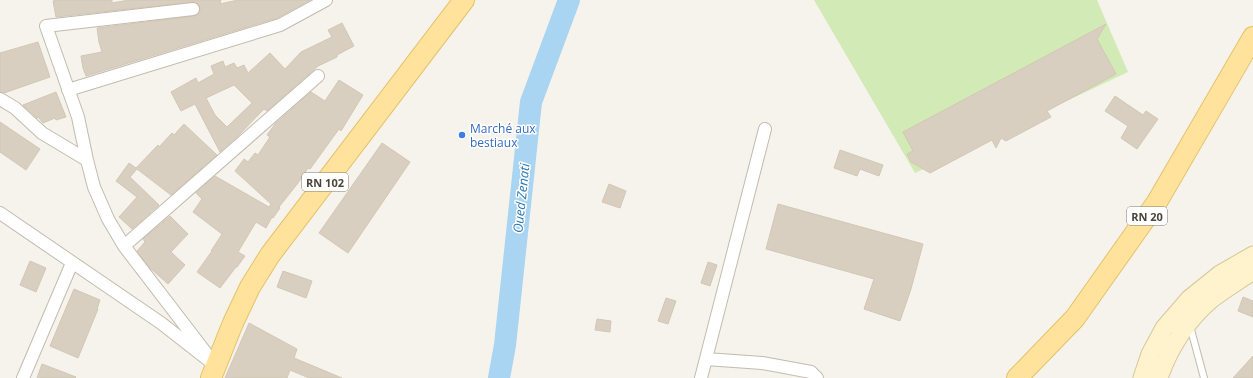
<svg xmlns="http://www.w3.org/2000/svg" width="1253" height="378" font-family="'Open Sans',sans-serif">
<rect width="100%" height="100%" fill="#f6f3ec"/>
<path fill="#d2eab5" d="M814,0H1097L1128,72L915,173Z"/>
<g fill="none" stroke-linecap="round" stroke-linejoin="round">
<path stroke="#a9d4f2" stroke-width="22" d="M499,378L505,345L531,102L569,0"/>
</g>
<path fill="#d8cfc1" stroke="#d3c7b4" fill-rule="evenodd" d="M58,0H112V3L129,0H221L220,4L238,0H310L277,18L86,76L83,68L81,56L102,52L99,42L97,28L194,16L197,15L200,12V8L196,2H192L56,17L53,1Z
M342,23L354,46L337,55V57L318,66L267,111L264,109L238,136L220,152L195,104L181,111L171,92L196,78L198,83L214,74L211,66L223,61L225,67L234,63L237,68L244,65L248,73L270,53L285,69L301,52L332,37L328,30ZM234,85L252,103L227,127L215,115L206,98Z
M1106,24L1097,39L1116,74L1047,111L1051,117L1006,141L1001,138L996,148L992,140L930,173L911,162L907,154L913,151L903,132Z
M38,42L50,77L4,93L0,92V53Z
M339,80L363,95L341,131L339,129L310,169L308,168L298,183L279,207L280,208L273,218L272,217L266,228L256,222L238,252L245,256L237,267H236L220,288L197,272L212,251H211L222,234L193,212L202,199L196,193L215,176L269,207L271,204L235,171L244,159L248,162L255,153L258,155L270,137L267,135L275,124L311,92L325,101Z
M56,92L66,117L56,120L55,118L43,123L38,117L37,118L23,105Z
M1115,96L1143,115L1146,111L1158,119L1137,149L1121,138L1128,126L1105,111Z
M0,122L40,149L26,170L0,152Z
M184,124L217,155L171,195L137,169L130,177L159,205L132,229L119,217L137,197L116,181L129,163L136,168L158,145L159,147L172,133L174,135Z
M382,143L410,162L348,253L319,233Z
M840,150L883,165L879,176L860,169L857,176L834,168Z
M609,184L626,191L620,208L602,202Z
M778,204L923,244L911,289L900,321L864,309L874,279L766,249Z
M170,216L188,234L171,252L185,265L168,284L150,268L137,251L145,242L143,239Z
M30,261L46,268L36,292L20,285Z
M708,262L717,265L710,286L701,283Z
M283,271L312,281L306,298L277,287Z
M74,289L100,300L97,309H98L78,358L50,346Z
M1243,297L1253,301V317L1238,311Z
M666,298L676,301L668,324L658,321Z
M597,319L611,321L610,332L595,330Z
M249,323L297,349L294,358L342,378H309L290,370L287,378H225Z
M1253,356V378H1233Z
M42,364L76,377L75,378H37Z"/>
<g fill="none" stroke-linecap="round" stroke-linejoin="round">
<g stroke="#c2bbae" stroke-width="8">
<path id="lane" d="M1190,326L1204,378"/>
</g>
<g stroke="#c2bbae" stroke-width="14">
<path id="street" d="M68,90L280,25L326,0
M0,99L15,108L42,133L87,160
M0,213L161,323L216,366L124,246L108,219L94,187L87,160L78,117L46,26L193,9
M124,246L318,76
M706,359L762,363L811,372L817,378
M23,378L72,263
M701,378L765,129"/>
</g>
<g stroke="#d6c79b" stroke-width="19">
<path id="secondary" d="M1142,378L1150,354L1164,328L1189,299L1220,274L1253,255
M1159,378C1169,348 1188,319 1212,299C1225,289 1240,280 1253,271"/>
</g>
<g stroke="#e6c16a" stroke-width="22">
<path id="primary" d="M211,378L233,323L250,287L270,255L464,0
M1017,378L1075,318L1157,202L1253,37"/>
</g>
<use href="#lane" stroke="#fff" stroke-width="6"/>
<use href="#street" stroke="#fff" stroke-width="12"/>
<use href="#secondary" stroke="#fff3cd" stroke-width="17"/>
<use href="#primary" stroke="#ffe39c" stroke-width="20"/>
</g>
<circle fill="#3f7fe0" stroke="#fff" stroke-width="1.5" cx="462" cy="135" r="4"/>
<g text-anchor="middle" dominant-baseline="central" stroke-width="3" stroke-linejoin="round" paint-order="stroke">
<g fill="#fff" stroke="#817c74" stroke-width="1">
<rect x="302" y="173" width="46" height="18" rx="3"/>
<rect x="1127" y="207" width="40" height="18" rx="3"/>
</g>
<g font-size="11" font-weight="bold" fill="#4b4439">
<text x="325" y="182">RN 102</text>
<text x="1147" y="216">RN 20</text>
</g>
<g font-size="12" fill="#366cbe" stroke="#fff" text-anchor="start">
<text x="470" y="128">Marché aux<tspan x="470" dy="14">bestiaux</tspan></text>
</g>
<g font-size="13" font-style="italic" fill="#2e7ab2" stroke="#fff">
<text transform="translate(521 198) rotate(-84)">Oued Zenati</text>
</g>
</g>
</svg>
